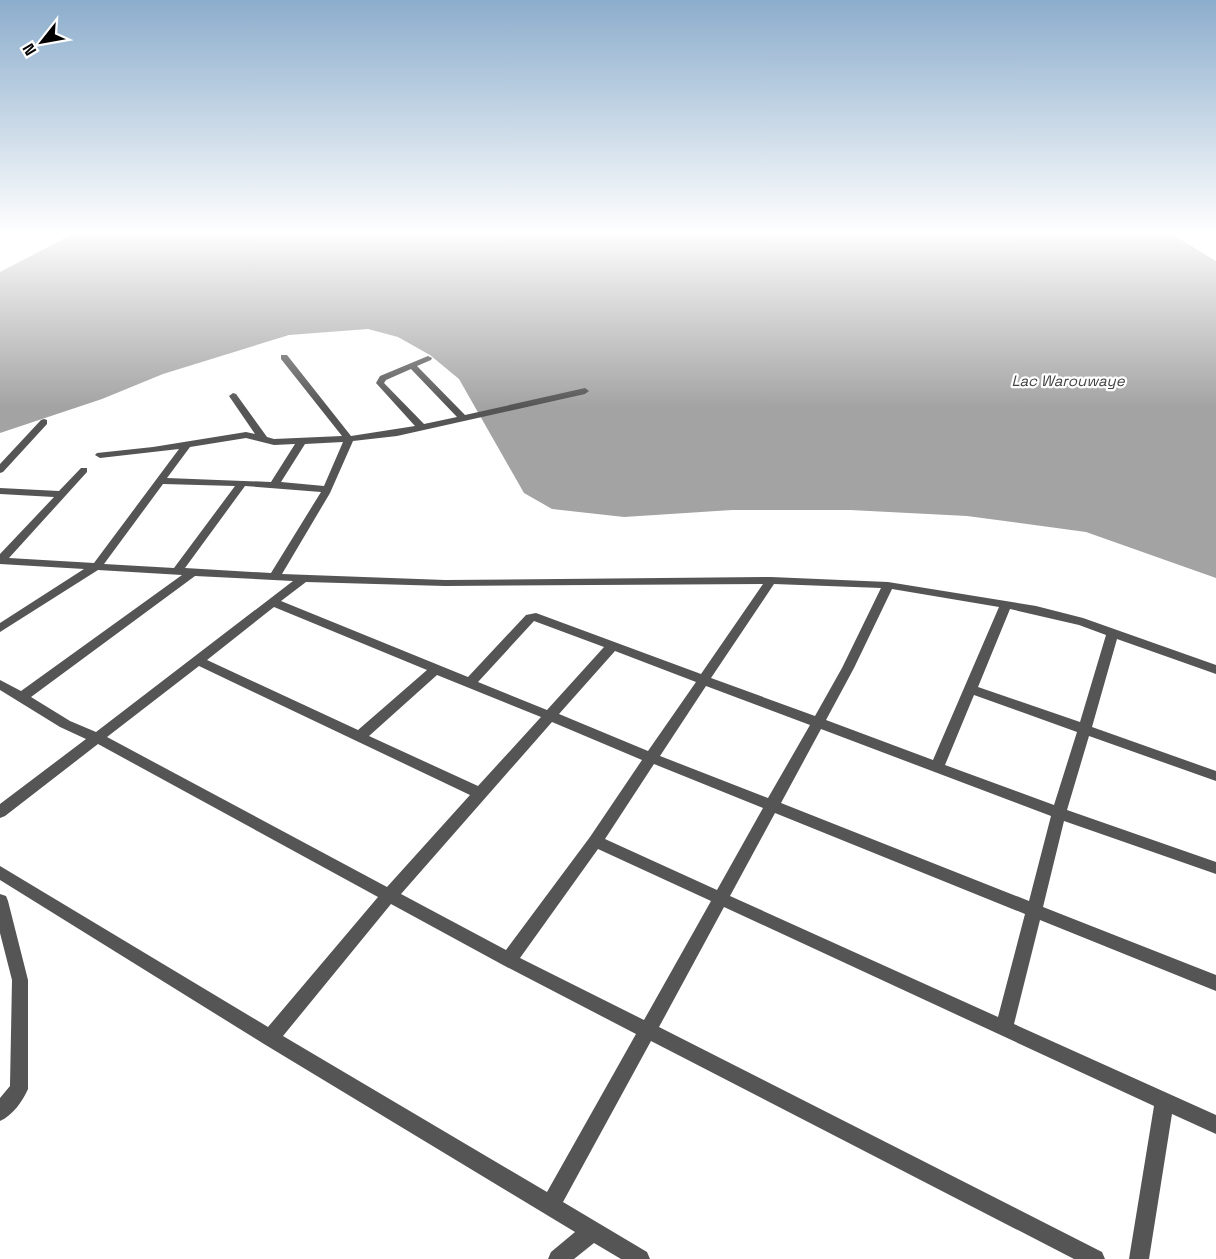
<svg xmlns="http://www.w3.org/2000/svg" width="1216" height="1259" font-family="'Space Grotesk',sans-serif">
<rect width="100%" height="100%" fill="#fff"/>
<path fill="#a3a3a3" d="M77,232H1168L1216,261V578L1086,532L967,516L850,510H732L624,517L552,509L524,493L459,379L430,355L398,337L368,329L289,335L163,374L102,399L0,433V272Z"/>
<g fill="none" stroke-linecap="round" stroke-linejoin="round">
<path fill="#555" fill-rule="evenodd" d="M281,355H287L351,436L415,426L376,383L380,376L428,356L432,358L431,360L417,366L465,415L585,388L589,391L585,394L397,436L353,441L330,493L282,574L445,580L771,577L888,582L1036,606L1083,618L1216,665V674L1117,639L1092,727L1216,771V781L1089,736L1067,810L1216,862V874L1064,821L1043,907L1216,975V991L1040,920L1014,1024L1216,1115V1134L1172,1114L1149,1259H1129L1154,1106L724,907L659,1027L1102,1252L1105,1259H1074L651,1041L563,1202L647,1252L650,1259H621L594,1243L574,1259H548L551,1252L575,1232L264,1044L0,880V866L268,1027L378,897L98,744L5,816L0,818V804L86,739L60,727L0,690V680L21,691L182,575L98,570L0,632V623L84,569L0,564V554L54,497L0,494V488L59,491L81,468H87V472L9,558L94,563L179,449L100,458L95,455L97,453L153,447L246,432L255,434L229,396L233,393L236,394L267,437L274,439L342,436L281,359ZM411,369L457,417L424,424L384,383L386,380ZM246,438L274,445L295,444L271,482L167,478L190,447ZM343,442L324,486L281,482L305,444ZM163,484L235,486L174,568L104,564ZM245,486L321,492L271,573L185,568ZM195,576L293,581L96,732L70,721L31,697ZM306,582L445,586L763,584L701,674L536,613L526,615L468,677L281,601ZM774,584L881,588L842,668L815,716L711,678ZM892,589L999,607L933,760L826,720L854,668ZM274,607L427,670L358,730L207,660ZM1010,609L1079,625L1106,635L1080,722L978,687ZM534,621L604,647L547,710L478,682ZM615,651L696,682L648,751L559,714ZM199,666L470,795L387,887L107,737ZM437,675L541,717L478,786L369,736ZM706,686L810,725L768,798L660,756ZM974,695L1077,732L1054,805L945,765ZM552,722L642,760L590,837L506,950L401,894ZM821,729L1051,816L1029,901L781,803ZM654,764L763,808L717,890L605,839ZM775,813L1025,914L998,1017L730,896ZM598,849L711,901L644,1020L520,958ZM391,904L503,965L636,1034L547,1192L283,1036Z
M44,419L47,420V424L3,472L0,473V464L41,420Z
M0,894L6,896L8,901L28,980V1089C23,1101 12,1116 0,1121V1098L10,1086L12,980L0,933Z"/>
</g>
<linearGradient id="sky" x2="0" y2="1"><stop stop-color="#8cadcc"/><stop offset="0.57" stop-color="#fff"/><stop offset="1" stop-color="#fff" stop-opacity="0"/></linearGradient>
<rect width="1216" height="408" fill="url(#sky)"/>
<g text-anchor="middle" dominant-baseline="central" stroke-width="4.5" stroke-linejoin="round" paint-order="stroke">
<g font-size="15" font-style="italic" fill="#444" stroke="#fff">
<text x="1068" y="380">Lac Warouwaye</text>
</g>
</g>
<g transform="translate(42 42) rotate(239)" stroke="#ffffff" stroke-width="4.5" paint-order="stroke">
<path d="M0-4.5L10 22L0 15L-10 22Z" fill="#000000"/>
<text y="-9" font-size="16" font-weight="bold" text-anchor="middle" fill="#000000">N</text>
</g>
</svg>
